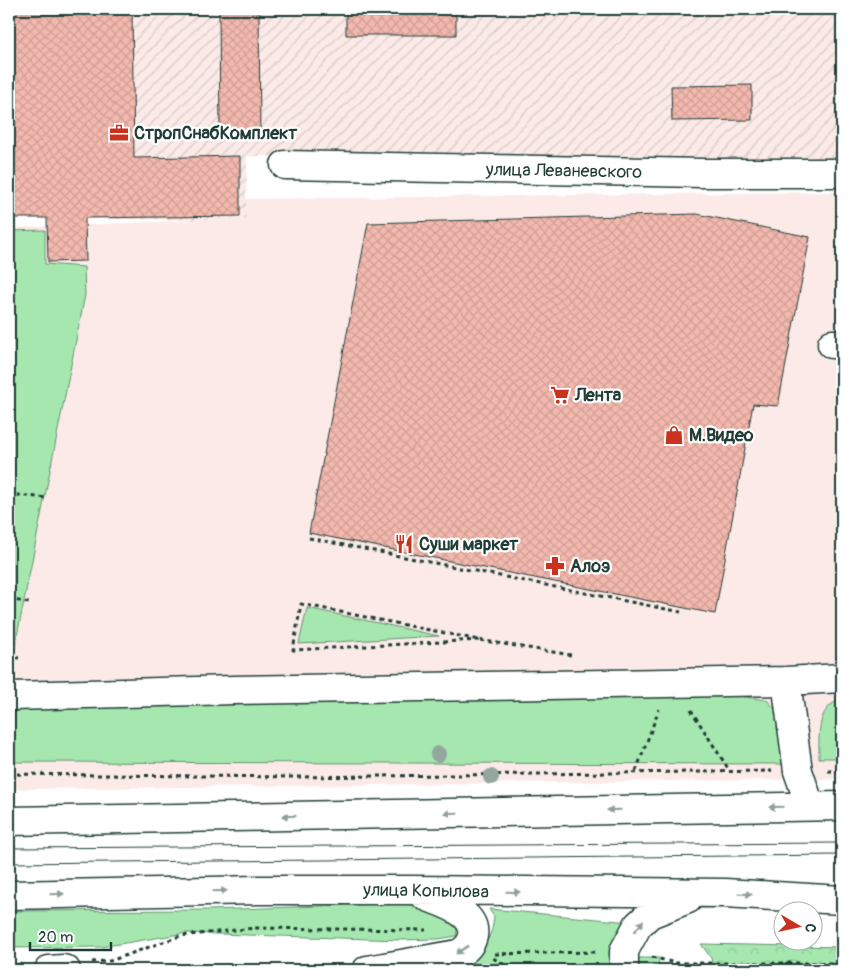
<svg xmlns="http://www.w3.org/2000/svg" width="851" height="979" font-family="Pangolin,sans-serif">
<defs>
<pattern id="industrial-furrows" width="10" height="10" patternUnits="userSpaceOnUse" patternTransform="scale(1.25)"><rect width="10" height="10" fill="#fbeae7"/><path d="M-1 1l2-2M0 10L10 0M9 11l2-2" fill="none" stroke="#d7cac7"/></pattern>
<pattern id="forest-crowns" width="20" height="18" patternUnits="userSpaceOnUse" patternTransform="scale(1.25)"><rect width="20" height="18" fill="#a6e7af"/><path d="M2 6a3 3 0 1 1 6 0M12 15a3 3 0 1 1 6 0" fill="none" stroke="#8ec797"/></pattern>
<pattern id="building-cross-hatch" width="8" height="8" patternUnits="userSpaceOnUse" patternTransform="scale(1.25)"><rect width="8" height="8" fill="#f3b8ae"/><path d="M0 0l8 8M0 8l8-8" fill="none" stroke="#d09f96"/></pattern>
</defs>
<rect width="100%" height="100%" fill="#fff"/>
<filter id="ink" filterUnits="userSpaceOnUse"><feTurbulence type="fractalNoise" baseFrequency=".02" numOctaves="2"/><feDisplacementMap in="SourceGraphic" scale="10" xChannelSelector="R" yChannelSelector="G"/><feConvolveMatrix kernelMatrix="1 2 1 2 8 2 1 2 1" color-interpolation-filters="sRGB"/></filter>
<g filter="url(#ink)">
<path fill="#fbeae7" d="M842,192V779L9,789V228L245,218L246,199Z"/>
<path fill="url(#industrial-furrows)" d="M9,9H842V161L247,156L246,218L195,220L9,217Z"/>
<path fill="#a6e7af" stroke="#629272" d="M45,230V264L84,267L85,295L9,676V231Z
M307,608L439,636L299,644Z
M738,696L767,700L780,715L785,764L9,762V708Z
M842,699V758H819C819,735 816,707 842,699Z
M405,903L438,908L458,924L456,936L439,939L401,940L186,933L101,947L9,948V911L210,910Z
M489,909L630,922L612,970H447L426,963L471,959C485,945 492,938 494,917Z
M635,958H659L658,970H633Z"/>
<path fill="url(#forest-crowns)" stroke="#629272" d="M701,944L842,947V970H714L711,958Z"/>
<path fill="url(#building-cross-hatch)" stroke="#1f3d34" d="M9,9H132L134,158L240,156V216L85,218L86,261L48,262L47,218H9Z
M219,9H259L260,137H220Z
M346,9H456V35H346Z
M752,85V120L672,121L671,86Z
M697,214L810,237L778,406L753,404L715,614L309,533L368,223Z"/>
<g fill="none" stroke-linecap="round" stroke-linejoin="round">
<g stroke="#1f3d34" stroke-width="31">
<path id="minor" d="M285,165L703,173H842
M832,344H842
M786,681L798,771L810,806
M12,696L234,690L786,681L842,678
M49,970L63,969L66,970"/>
</g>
<g stroke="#1f3d34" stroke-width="31">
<path id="major" d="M9,821L842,806
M9,895L259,890H412L725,893L842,900
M367,970L458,954C466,950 471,945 473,936C477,912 442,903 425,896
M624,970V951L638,925L650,914L688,899"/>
</g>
<path stroke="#1f3d34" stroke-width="3" stroke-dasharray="4 4" stroke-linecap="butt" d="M9,497L17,495L48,498
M309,538L681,612
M9,599L29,603
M479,640L293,650L301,604L479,640L571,655
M9,657L19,658
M691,710L729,770
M636,771L659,709
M828,771H842
M9,774L296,777L772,771
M495,954L596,952
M652,957L675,963H842
M493,958L514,970
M92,962L110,961L180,936L255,928L426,930
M9,965L23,964
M674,970L675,963"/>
<use href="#minor" stroke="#fff" stroke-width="28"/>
<use href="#major" stroke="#fff" stroke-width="28"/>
<path stroke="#1f3d34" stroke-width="1" d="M9,848L842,843
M9,863L842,855"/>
</g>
<g fill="#93a79d">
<circle cx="438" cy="754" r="8"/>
<circle cx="491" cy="777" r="8"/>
</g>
<defs><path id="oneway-solid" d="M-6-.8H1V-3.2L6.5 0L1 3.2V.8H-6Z" transform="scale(1.25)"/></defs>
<g fill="#8f9e9a">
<use href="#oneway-solid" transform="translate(776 807) rotate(179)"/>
<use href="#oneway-solid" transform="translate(614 810) rotate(179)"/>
<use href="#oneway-solid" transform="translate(451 813) rotate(179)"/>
<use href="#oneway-solid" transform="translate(289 816) rotate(179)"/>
<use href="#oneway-solid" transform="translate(220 891) rotate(-1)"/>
<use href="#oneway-solid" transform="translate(513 892) rotate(1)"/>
<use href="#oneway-solid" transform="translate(57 894) rotate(-1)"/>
<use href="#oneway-solid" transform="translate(745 894) rotate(3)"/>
<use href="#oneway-solid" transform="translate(639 926) rotate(-52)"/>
<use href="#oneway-solid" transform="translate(462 950) rotate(147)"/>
</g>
</g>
<defs>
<g id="office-bare" transform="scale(1.5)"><path d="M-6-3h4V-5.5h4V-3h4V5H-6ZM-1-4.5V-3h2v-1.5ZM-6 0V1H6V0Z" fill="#c8321e" stroke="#fff" stroke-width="2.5" paint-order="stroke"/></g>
<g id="supermarket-bare" transform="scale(1.5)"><path d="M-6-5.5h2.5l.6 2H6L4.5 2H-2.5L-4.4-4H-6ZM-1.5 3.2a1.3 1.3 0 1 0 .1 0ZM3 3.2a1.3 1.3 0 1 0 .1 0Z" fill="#c8321e" stroke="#fff" stroke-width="2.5" paint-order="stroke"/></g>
<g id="shop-bare" transform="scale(1.5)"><path d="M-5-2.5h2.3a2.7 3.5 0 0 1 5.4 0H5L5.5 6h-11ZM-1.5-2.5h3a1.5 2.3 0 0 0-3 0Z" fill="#c8321e" stroke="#fff" stroke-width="2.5" paint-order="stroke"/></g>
<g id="restaurant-bare" transform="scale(1.5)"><path d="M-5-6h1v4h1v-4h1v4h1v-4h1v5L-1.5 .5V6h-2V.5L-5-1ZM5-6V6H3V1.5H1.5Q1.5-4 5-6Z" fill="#c8321e" stroke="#fff" stroke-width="2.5" paint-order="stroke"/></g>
<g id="pharmacy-bare" transform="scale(1.5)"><path d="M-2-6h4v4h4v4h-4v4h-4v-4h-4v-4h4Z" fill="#c8321e" stroke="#fff" stroke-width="2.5" paint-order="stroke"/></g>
</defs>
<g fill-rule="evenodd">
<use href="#office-bare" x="119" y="133"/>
<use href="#supermarket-bare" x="560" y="395"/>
<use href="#shop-bare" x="674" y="435"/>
<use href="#restaurant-bare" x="404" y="544"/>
<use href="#pharmacy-bare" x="555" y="566"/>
</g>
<g text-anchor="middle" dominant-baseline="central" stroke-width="4.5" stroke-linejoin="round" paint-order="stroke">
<g font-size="18" font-weight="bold" fill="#1f3d34" stroke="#fff" text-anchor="start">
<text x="134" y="133">СтропСнабКомплект</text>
<text x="575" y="395">Лента</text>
<text x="689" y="435">М.Видео</text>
<text x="419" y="544">Суши маркет</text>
<text x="570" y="566">Алоэ</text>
</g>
<g font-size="18" fill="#1f3d34" stroke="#fff">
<text transform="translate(564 171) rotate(1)">улица Леваневского</text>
<text transform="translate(426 891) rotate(1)">улица Копылова</text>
</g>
</g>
<rect width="851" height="979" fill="none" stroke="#fff" stroke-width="30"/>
<rect x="15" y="15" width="821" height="949" fill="none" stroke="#1f3d34" stroke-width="2" filter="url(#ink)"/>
<g transform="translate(798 926) rotate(99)"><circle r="24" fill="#ffffff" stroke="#a5b1ae"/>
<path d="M0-4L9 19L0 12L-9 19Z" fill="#c8321e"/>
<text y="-8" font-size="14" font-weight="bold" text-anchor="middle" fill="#1f3d34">С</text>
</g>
<path d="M30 942v8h81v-8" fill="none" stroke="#1f3d34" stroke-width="2.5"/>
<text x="38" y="942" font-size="15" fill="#1f3d34" stroke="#ffffff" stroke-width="4" paint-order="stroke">20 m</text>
</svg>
